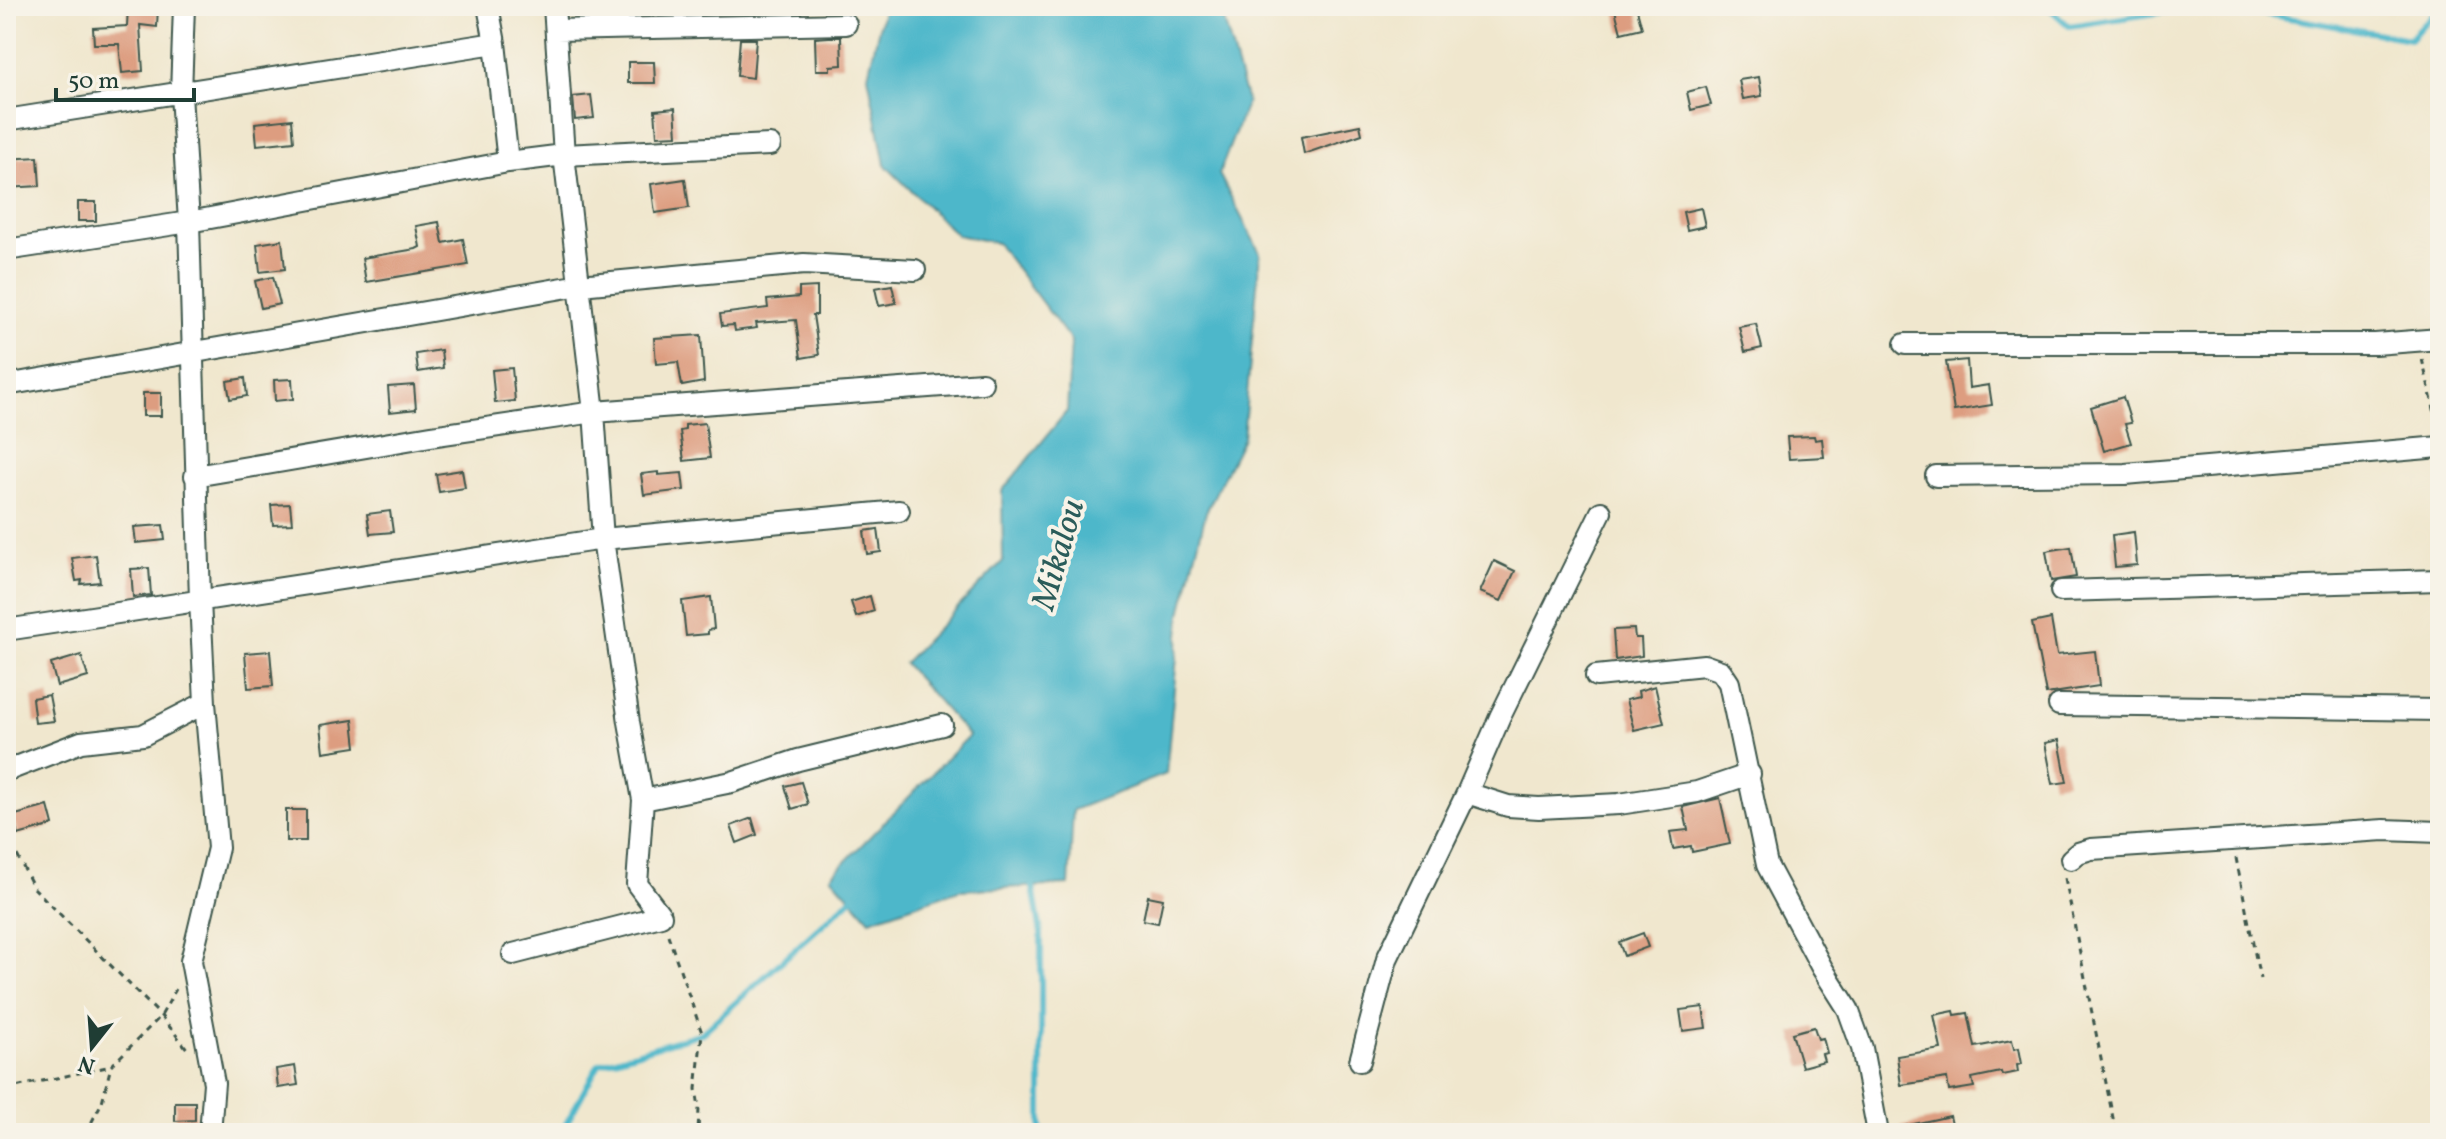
<svg xmlns="http://www.w3.org/2000/svg" width="2446" height="1139" font-family="Vollkorn,serif">
<rect width="100%" height="100%" fill="#f7f3e8"/>
<filter id="ink" filterUnits="userSpaceOnUse"><feTurbulence type="fractalNoise" baseFrequency=".0125" numOctaves="2"/><feDisplacementMap in="SourceGraphic" scale="16" xChannelSelector="R" yChannelSelector="G"/><feConvolveMatrix kernelMatrix="1 2 1 2 8 2 1 2 1" color-interpolation-filters="sRGB"/></filter>
<filter id="wash" filterUnits="userSpaceOnUse"><feTurbulence type="fractalNoise" baseFrequency=".006" numOctaves="4" result="noise"/><feDisplacementMap in="SourceGraphic" scale="32" xChannelSelector="R" yChannelSelector="G"/><feGaussianBlur stdDeviation="1.8" result="paint"/><feColorMatrix in="noise" values="0 0 0 0 0 0 0 0 0 0 0 0 0 0 0 0 0 1.4 0 .05"/><feComposite in="paint" operator="in"/></filter>
<g filter="url(#wash)">
<rect width="100%" height="100%" fill="#f0e7ce"/>
<path fill="#4db7ca" stroke="#367a7f" stroke-width="2" d="M884,6H1220L1247,102L1219,174L1260,253L1243,438L1206,512L1181,614L1166,774L1073,810L1069,885L959,890L870,920L831,876L969,736L904,663L1003,561L1002,491L1067,411L1071,341L997,243L957,235L885,165L868,75Z"/>
<g fill="none" stroke-linecap="round" stroke-linejoin="round">
<path stroke="#4db7ca" stroke-width="6" d="M2047,6L2069,26L2203,6
M2219,6L2410,39L2440,6
M1032,882L1041,933V1133
M561,1133L599,1064L702,1033L855,895"/>
</g>
<g id="blocks">
<path fill="#dd9d80" d="M128,6H158L157,27L140,25L143,71L122,73L119,44H94L93,28L127,26Z
M1614,6H1636L1642,28L1621,33Z
M829,37H841L842,65L830,66V70H816L815,38Z
M740,39H756L753,78L737,76Z
M628,62H654L655,83H628Z
M1759,77L1762,96L1743,99L1739,80Z
M1706,87L1711,105L1691,110L1687,92Z
M591,95L594,118L575,120L573,97Z
M675,108L677,135L657,136L655,110Z
M292,119L294,141L257,145L255,123Z
M1360,125L1362,134L1304,154L1301,137Z
M38,157L40,186L6,188V159Z
M685,179L689,208L655,213L651,184Z
M78,202H96V221H78Z
M1701,208L1705,226L1687,230L1683,212Z
M439,222L443,243L463,239L468,265L366,282L362,258L416,249L420,247L416,226Z
M282,240L285,269L260,272L257,244Z
M273,277L280,304L261,308L255,281Z
M892,285L896,303L879,306L875,288Z
M817,287V315H813L819,355L801,358L796,320L756,323L757,328L735,331L734,325L722,326L720,314L768,308L767,300L799,297V288Z
M1756,324L1762,348L1745,352L1739,327Z
M701,335L704,382L682,386L678,362L656,364L654,338Z
M441,350L443,368L418,372L416,354Z
M1967,360L1969,388L1989,385L1992,405L1954,411L1946,362Z
M512,368L515,401L495,403L492,370Z
M245,378L247,396L230,399L227,381Z
M292,379L293,399L275,401L274,380Z
M414,385L416,409L390,412L388,387Z
M143,393H161V416H143Z
M2123,397L2131,423L2125,424L2131,443L2104,451L2091,407Z
M705,423L710,458L684,461L680,431L685,430V425Z
M1814,436L1815,440L1822,439L1824,457L1789,459L1787,437Z
M462,470L465,488L439,492L436,474Z
M658,472V475L682,473L684,490L644,495L641,474Z
M290,504L292,524L273,525L271,505Z
M390,511L393,532L370,534L367,514Z
M163,525L165,540L136,543L134,527Z
M878,529L881,552L867,554L864,531Z
M2134,532L2137,565L2115,567L2112,535Z
M2071,547L2076,577L2051,581L2046,551Z
M96,555L100,582L81,584L82,580L76,581L72,558Z
M1494,561L1515,571L1501,601L1480,592Z
M149,568L151,595L133,597L131,569Z
M870,596L874,611L856,617L851,602Z
M711,597L714,629L708,630V634L686,636L682,601Z
M2051,619L2057,655L2095,651L2099,686L2046,694L2032,623Z
M1634,629L1635,638H1641L1642,656L1615,660L1613,630Z
M270,651L273,686L248,688L245,653Z
M81,655L88,677L57,686L51,664Z
M1655,686L1664,723L1634,730L1626,700L1639,697L1638,691Z
M49,695L54,721L35,723L32,698Z
M353,720L356,747L323,752L320,725Z
M2059,740L2067,782L2053,784L2045,743Z
M801,782L808,804L792,809L785,786Z
M1720,798L1730,844L1692,852L1691,846L1673,849L1670,832L1688,830L1683,807Z
M48,806L53,825L18,835L12,816Z
M286,810H306V841H286Z
M752,818L757,835L737,843L731,826Z
M1148,896L1163,899L1158,923L1143,920Z
M1643,933L1648,947L1624,956L1619,942Z
M1703,1007L1706,1028L1683,1031L1680,1010Z
M1954,1011L1955,1015L1968,1013L1975,1047L2012,1040L2014,1049L2019,1048L2022,1064L2017,1065L2018,1072L2002,1075L2001,1072L1972,1078L1974,1087L1949,1091L1947,1078L1901,1085L1897,1056L1941,1049L1934,1015Z
M1814,1027L1818,1039L1823,1038L1827,1053L1822,1054L1824,1061L1802,1067L1792,1033Z
M295,1066L298,1085L278,1088L276,1069Z
M175,1102H195V1120L175,1121Z
M1950,1116L1954,1133H1900V1127Z"/>
</g>
</g>
<g filter="url(#ink)">
<use href="#blocks" fill-opacity="0" stroke="#3e564b" stroke-width="2"/>
<g fill="none" stroke-linecap="round" stroke-linejoin="round">
<g stroke="#3e564b" stroke-width="24">
<path id="street" d="M184,6L181,94L189,222L200,600L205,703L218,848L191,961L214,1083L210,1133
M488,6L495,43L508,162
M556,30L846,24
M6,120L495,43
M6,250L189,222L508,162L564,155L770,145
M1905,344H2375L2440,339
M6,385L580,285L804,264L915,270
M195,476L431,436L594,412L982,383
M1936,476L2125,474L2440,447
M2061,591L2440,580
M6,630L603,539L899,511
M1596,676L1704,665L1721,671L1729,683L1767,865L1822,968L1848,1009L1862,1048L1878,1133
M2059,705L2440,710
M6,771L81,742L143,735L205,703
M1467,793L1508,806L1539,808L1619,804L1697,792L1750,774
M643,800L732,782L798,760L942,725
M2071,859L2078,853L2091,849L2384,830L2440,832
M513,954L661,916L637,884L643,800L629,722L603,539L594,412L564,155L554,6
M1360,1061L1387,959L1467,793L1500,717L1601,512"/>
</g>
<path stroke="#3e564b" stroke-width="3" stroke-dasharray="6 6" stroke-linecap="butt" d="M2422,359L2439,430
M6,834L34,888L161,1016L188,1050
M2236,858L2260,979
M2065,878L2116,1133
M668,935L702,1033L696,1089L699,1108L698,1133
M6,1089L111,1066
M86,1133L102,1102L111,1066L161,1016L176,989"/>
<use href="#street" stroke="#fff" stroke-width="20"/>
</g>
</g>
<g text-anchor="middle" dominant-baseline="central" stroke-width="8" stroke-linejoin="round" paint-order="stroke">
<g font-size="34" font-style="italic" fill="#2a5c5a" stroke="#f7f3e8">
<text transform="translate(1060 555) rotate(-74)">Mikalou</text>
</g>
</g>
<rect width="2446" height="1139" fill="none" stroke="#f7f3e8" stroke-width="32"/>
<g transform="translate(92 1047) rotate(197)" stroke="#f7f3e8" stroke-width="6" paint-order="stroke">
<path d="M0-6L14 30L0 20L-14 30Z" fill="#1f3d34"/>
<text y="-12" font-size="22" font-weight="bold" text-anchor="middle" fill="#1f3d34">N</text>
</g>
<path d="M56 88v12h138v-12" fill="none" stroke="#1f3d34" stroke-width="4"/>
<text x="68" y="88" font-size="24" fill="#1f3d34" stroke="#f7f3e8" stroke-width="6" paint-order="stroke">50 m</text>
</svg>
